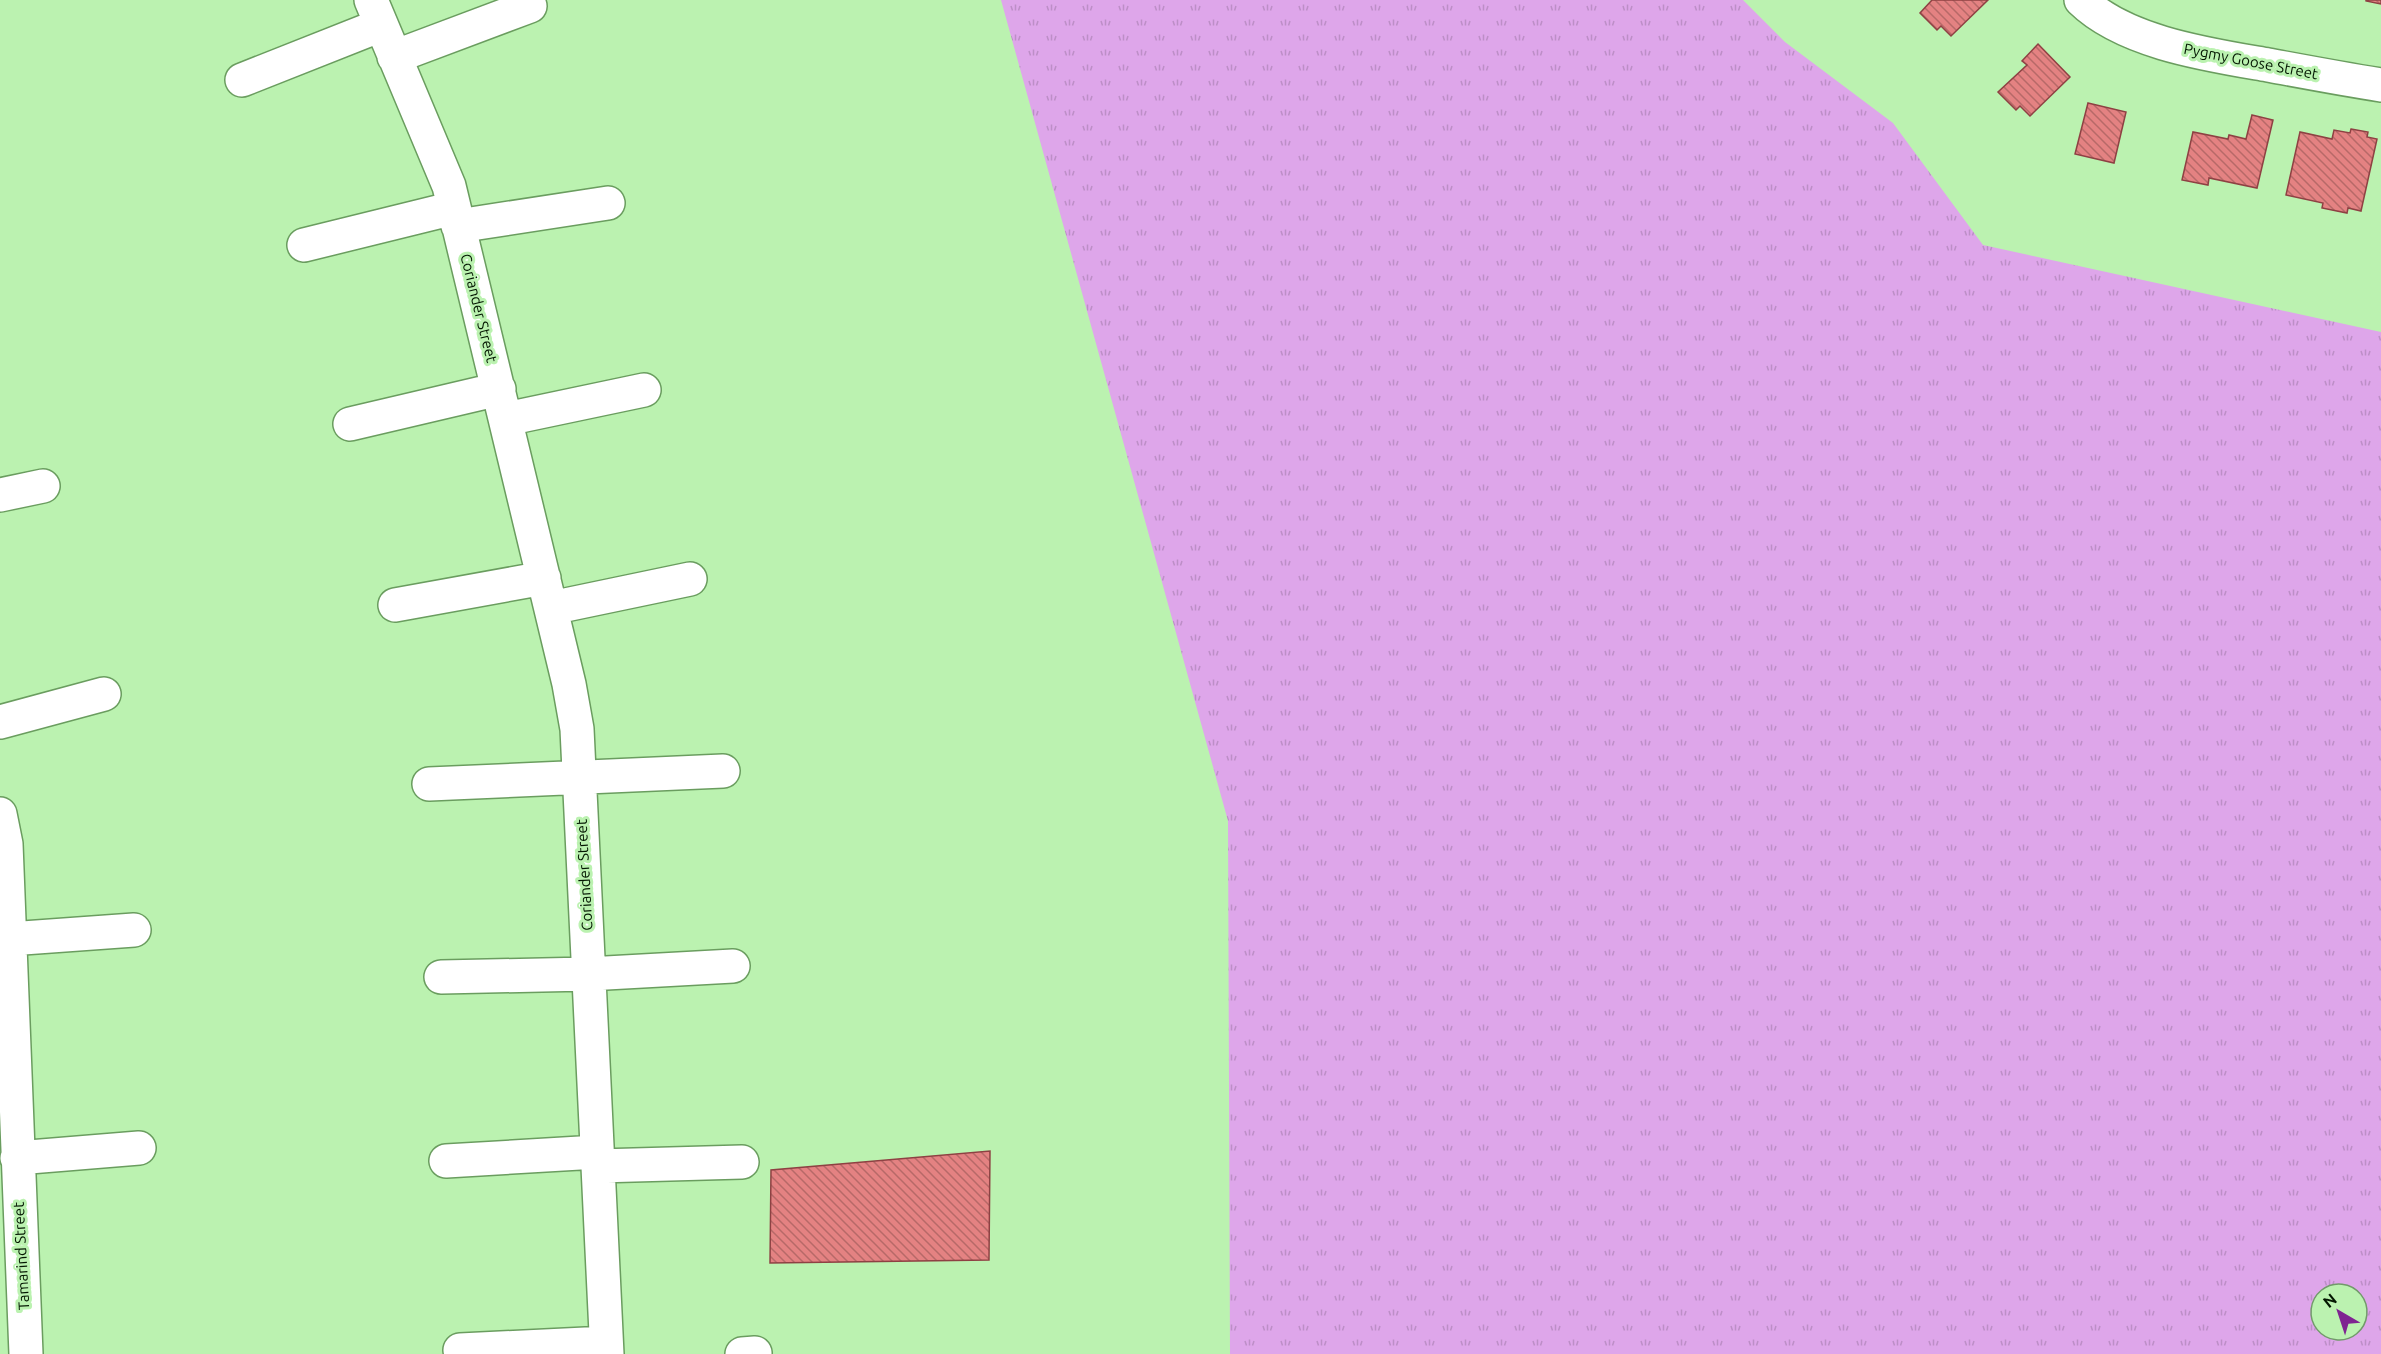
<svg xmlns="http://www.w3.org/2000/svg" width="2381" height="1354" font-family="Ubuntu,sans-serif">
<defs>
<pattern id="grass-tufts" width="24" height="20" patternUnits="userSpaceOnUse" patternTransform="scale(1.5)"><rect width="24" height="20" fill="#dea6ea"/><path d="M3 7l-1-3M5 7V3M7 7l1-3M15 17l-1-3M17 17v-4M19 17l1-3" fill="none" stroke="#bd8ec7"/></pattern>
<pattern id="building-back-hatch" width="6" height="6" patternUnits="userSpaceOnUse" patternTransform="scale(1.5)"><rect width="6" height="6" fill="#e48282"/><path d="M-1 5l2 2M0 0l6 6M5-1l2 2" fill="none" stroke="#b76968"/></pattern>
</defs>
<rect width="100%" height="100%" fill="#bbf2b0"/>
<path fill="url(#grass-tufts)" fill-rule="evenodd" d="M1001,0H1743L1785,42L1893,123L1983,245L2381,332V1354H1230L1228,821ZM2321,1294H2357V1330H2321Z"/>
<path fill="url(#building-back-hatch)" stroke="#8e4143" stroke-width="1.5" d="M1932,0H1988L1951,36L1941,26L1937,30L1920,13Z
M2366,0H2381V4L2366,1Z
M2038,44L2070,77L2030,116L2020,106L2016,110L1998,92L2027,65L2022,61Z
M2088,103L2126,112L2114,163L2075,154Z
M2252,115L2273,120L2257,188L2209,178L2208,185L2182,180L2193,132L2228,139L2229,135L2246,139Z
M2351,129L2368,132L2367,137L2377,139L2361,211L2348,208L2347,213L2322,208L2323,203L2286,195L2300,132L2332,139L2334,130L2350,133Z
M990,1151L989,1260L770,1263L771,1170Z"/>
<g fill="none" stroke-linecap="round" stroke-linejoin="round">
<g stroke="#6a9d5f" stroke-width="36">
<path id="minor" d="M371,0L449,186L569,684L577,729L607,1354
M2081,0C2125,43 2210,55 2268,65C2306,72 2343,79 2381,85
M394,57L530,6
M242,80L381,25
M458,226L608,203
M304,245L454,208
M506,419L644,390
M350,424L499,389
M0,495L43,486
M395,605L544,578
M551,608L690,579
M0,722L104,694
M429,784L723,771
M0,814L6,844L26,1354
M9,939L134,930
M441,977L588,974L733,966
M17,1158L139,1148
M446,1161L597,1152
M598,1166L742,1162
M460,1350L606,1343
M742,1354L755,1353"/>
</g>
<use href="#minor" stroke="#fff" stroke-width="33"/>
</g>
<g text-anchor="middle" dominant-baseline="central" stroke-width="6" stroke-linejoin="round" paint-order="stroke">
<g font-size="15" fill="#031601" stroke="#bbf2b0">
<text transform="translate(2251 61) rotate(11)">Pygmy Goose Street</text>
<text transform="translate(479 308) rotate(76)">Coriander Street</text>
<text transform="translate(584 875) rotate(-93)">Coriander Street</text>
<text transform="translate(21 1256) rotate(-93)">Tamarind Street</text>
</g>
</g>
<g transform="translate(2339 1312) rotate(321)"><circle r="28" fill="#bbf2b0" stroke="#719a6a" stroke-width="1.5"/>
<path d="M0-4.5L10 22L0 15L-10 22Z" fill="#7f2491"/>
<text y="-9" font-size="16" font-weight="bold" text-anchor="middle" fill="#031601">N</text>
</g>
</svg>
